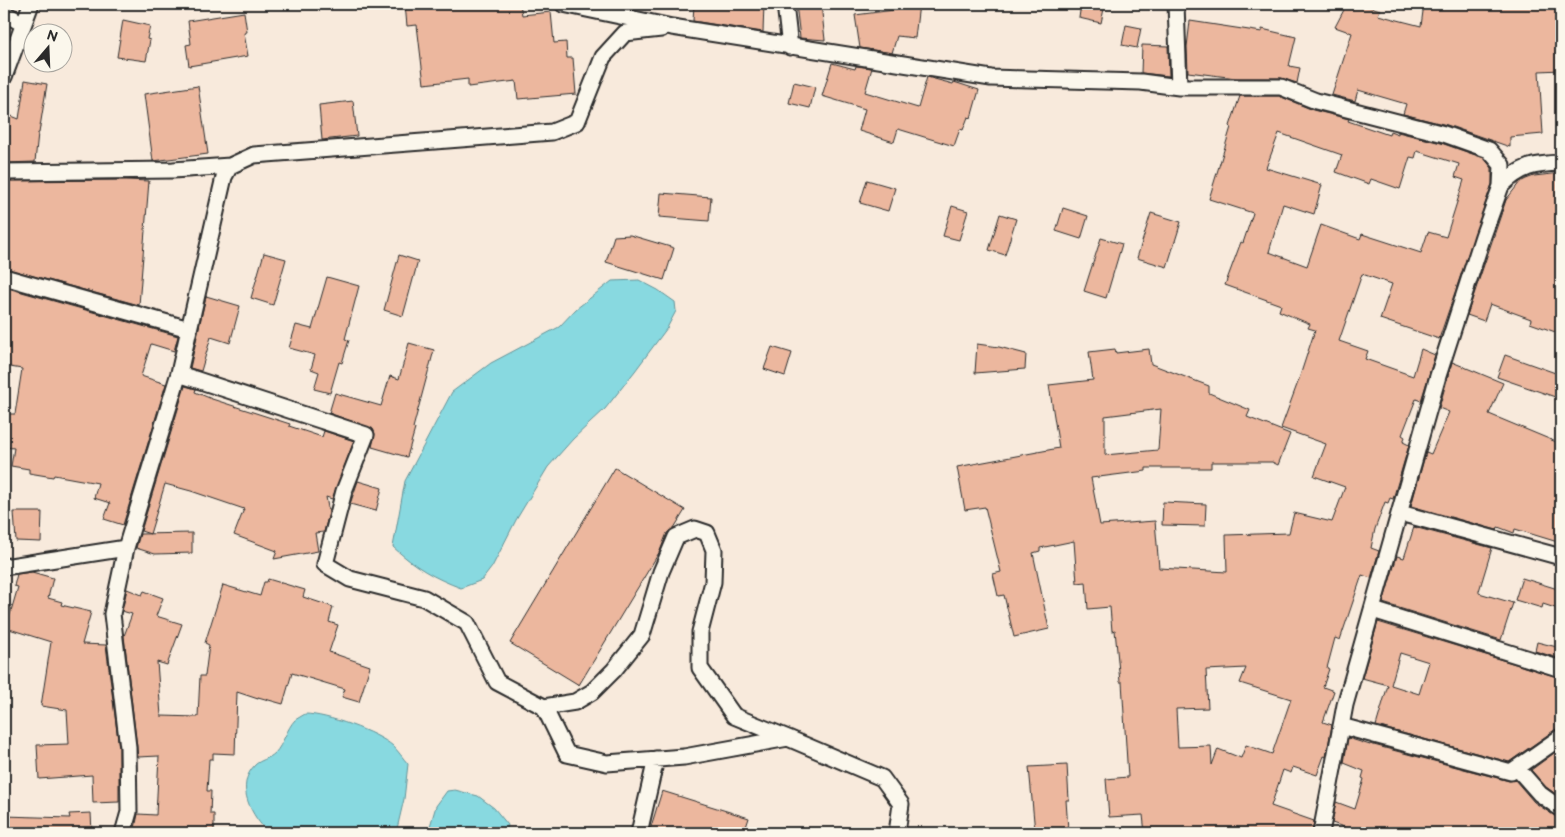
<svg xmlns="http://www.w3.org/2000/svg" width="1565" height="837" font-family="'Balsamiq Sans',sans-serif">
<rect width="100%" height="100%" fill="#f8eadc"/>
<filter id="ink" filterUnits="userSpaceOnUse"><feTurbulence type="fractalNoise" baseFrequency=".02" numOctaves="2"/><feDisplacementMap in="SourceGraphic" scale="10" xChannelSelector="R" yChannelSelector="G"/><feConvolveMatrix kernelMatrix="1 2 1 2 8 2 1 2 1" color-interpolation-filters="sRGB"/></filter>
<g filter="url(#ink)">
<path fill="#88d9e0" stroke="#639398" d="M639,280L658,290L675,302L676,311L667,328L635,371L605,409L573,439L548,467L516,520L492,567L482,580L461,588C434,578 415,567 393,547L405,481L452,392L491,363L559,327L576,309L612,281Z
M305,714C326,714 377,732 393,746C398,751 403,758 408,764L404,799L396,833H269C252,817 234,786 255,765C260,760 269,759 275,753C283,745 287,728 295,720C298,718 302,716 305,714Z
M455,790L478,796L494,808L508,825L506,833H428L436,806L447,791Z"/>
<path fill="#ecb79e" stroke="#2b2b2b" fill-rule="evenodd" d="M405,4H520L522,15L551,12L554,43L566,42L567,58H573L576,94L518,99L516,81L468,87V79L424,84L417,25L407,26Z
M694,4H764L763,32L693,21Z
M796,4H821L825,40L800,38Z
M902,4H919L915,38L897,36L892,53L860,48L855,15L902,9Z
M1081,4H1105L1101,23L1079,18Z
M1347,4H1361L1380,10L1378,15L1421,26L1424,4H1561V70L1539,71L1543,134L1510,137V147L1447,125L1403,114L1406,104L1358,90L1355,101L1332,95L1352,33L1335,27Z
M244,12L247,32L244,33L248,56L189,66L186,45L191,44L188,21Z
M123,20L150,26L147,39L150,40L146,61L117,57Z
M1190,21L1262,32V29L1296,37L1289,66L1300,68L1297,83L1281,78H1236L1188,72L1187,47Z
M1126,25L1141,28L1137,48L1122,45Z
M1142,45L1168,46L1169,76L1141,73Z
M832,63L855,69L856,66L872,68L865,92L918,108L927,77L953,84L954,82L979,90L971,118L968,117L963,130L960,129L954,146L898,129L894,142L859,131L865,109L822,96Z
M25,80L47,84L39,133H38L35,162L4,163V113L19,119Z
M794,82L815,87L810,108L789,103Z
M198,86L208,154L153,161L144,94Z
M1240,96H1279L1313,110L1349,119L1348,121L1389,135L1390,131L1398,134V132L1441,143L1484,158L1492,168V184L1439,339L1380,319L1392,284L1362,274L1339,341L1368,351L1365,359L1413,376L1421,349L1435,355L1421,401L1416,399L1402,435L1405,437L1403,442L1409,445L1393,499L1390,498L1388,503L1385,502L1375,529L1371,548L1379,551L1371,578L1362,575L1340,640L1335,638L1327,668L1329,669L1323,687L1334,691L1323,722L1332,725L1326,757L1324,756L1317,775L1293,767L1291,773L1283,770L1271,806L1314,821L1312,833H1145L1143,815L1109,817L1106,779L1128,777L1122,682H1120L1115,630L1112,631L1110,607L1088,609L1086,582L1077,583L1074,541L1040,548V551L1033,553L1049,629L1014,637L1004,595L998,596L993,574L1001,572L985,507L965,510L957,467L1059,448L1049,385L1093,380L1089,352L1115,349L1116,353L1149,349L1151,364L1209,386V393L1250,410L1247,417L1290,434L1278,465L1272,462H1211V468H1146V471L1091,478L1100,525L1155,521L1159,568L1227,572L1226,535L1289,533L1294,513L1332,522L1345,487L1314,476L1326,444L1281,428L1298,382L1315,330L1308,328L1310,324L1279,311L1281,305L1225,285L1241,242L1243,243L1253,213L1209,199L1231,127L1230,126ZM1279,133L1342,155L1336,172L1369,184L1371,179L1400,189L1410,157L1415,158L1417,151L1459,164L1455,177L1464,180L1446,237L1428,232L1421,253L1362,234L1360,239L1321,225L1307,266L1269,252L1283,204L1314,214L1322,185L1266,168ZM1161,409L1158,450L1105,455V416ZM1246,668L1240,683L1291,699L1272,754L1246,745L1241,758L1218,749L1212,765L1211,746L1178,747L1176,709L1208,708L1206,670Z
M353,101L357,136L322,140L319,105Z
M1561,173V334L1530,323L1531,319L1490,304L1484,321L1467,315L1506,200L1520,182L1526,179L1534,176Z
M126,180L149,181L139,305L4,268V181Z
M867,180L895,188L888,211L860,203Z
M661,193L711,197L709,221L659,217Z
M952,206L968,211L959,240L943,236Z
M1063,208L1088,216L1081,239L1056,231Z
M1151,213L1181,222L1167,267L1137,258Z
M1000,214L1016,219L1005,255L989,250Z
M630,235L674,248L664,280L606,262L614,236Z
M1101,238L1122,244L1106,298L1084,291Z
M264,253L286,259L273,305L251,298Z
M399,255L418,261L403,316L384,310Z
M327,277L359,286L345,339L349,340L342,363L339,362L330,393L314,389L319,372L311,369L315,355L289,348L296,325L312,329Z
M4,287L178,336L174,351L151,344L141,376L166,384L123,525L104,519L110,503L94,498L98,483L54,475L53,477L29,473V469L11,466L14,448L4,447V414H15L22,369L4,366Z
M206,296L240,306L230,343L211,337L201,371L190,368Z
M409,343L434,350L413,428L415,429L407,457L372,447L375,434L373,429L329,413L335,393L381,406L390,376L399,379Z
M977,344L999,347L1026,354L1025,369L975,373Z
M772,347L792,353L785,376L764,369Z
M1505,355L1561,375V399L1497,377Z
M1452,362L1503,383L1489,414L1561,444V543L1515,529L1514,533L1498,527L1497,530L1411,506L1426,452L1431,454L1449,412L1439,408Z
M185,386L196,389L195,392L212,399L290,424L289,426L322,437L324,431L354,441L332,499L326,497L329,513L324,532L315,533L318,551L274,559L277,551L234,535L244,509L191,491L165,484L150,534L141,531Z
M615,468L685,510L674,528L667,533L660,551L579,685L510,643Z
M358,481L382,488L376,511L350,504Z
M1163,502L1206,504L1205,526L1162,525Z
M14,512H42L41,542L16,541Z
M1414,527L1492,548L1479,591V593L1513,603L1501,640L1383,603L1397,556L1404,558Z
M192,533V553L155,554L136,548L140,534Z
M32,572L53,578L48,598L62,602L61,605L91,612L82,644L106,645L119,748V802L93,803L92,775L39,779L37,745L69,744L67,710L41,706L51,642L6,628L18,587L14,586L17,574Z
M1522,578L1561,590V610L1543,604L1542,608L1515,600Z
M268,579L305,590L303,597L333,607L329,622L338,625L329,652L370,666L359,702L342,697L345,689L292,673L283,704L258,697V699L237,692L235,754L213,753V759H209L207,791H211L210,814H214V833H134L138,814L156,815L159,756L138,757L124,636L132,614L122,611L127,589L142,595L144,591L163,598L156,616L182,624L167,665L157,662L161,716L198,717L200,676H205L209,645L205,643L223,585L260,596L264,582H267Z
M1378,622L1561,678V728L1556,729L1509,762L1376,726L1388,685L1362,678ZM1400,653L1429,662L1419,694L1391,685Z
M1537,642L1561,648V659L1535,651Z
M1348,738L1370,745V744L1509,781L1515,780L1534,802L1556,817L1561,818V833H1361L1332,823L1336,802L1355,809L1364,779L1362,778L1364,771L1344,763Z
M1561,748V798L1546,787L1531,770Z
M1067,765L1069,800H1066L1068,830L1035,832L1029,767Z
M662,791L749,818L744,833H649Z
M91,813L92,833H4V816L70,818L69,814Z"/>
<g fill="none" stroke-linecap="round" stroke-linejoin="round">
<g stroke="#2b2b2b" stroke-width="19">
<path id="minor" d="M563,4L672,27L991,78L1141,82L1179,87H1281L1316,101L1444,134L1489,150L1502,165L1501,186L1483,236L1438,376L1345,705L1321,833
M785,4L790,47
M1176,4L1179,87
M4,13L23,24
M4,77L31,4
M4,172L173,170L230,166
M1501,186C1521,166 1534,164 1561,163
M4,277L189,329
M179,374L366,435L344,491L325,564L350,579L424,598L467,623L497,682L544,707L567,754L607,763L684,757L788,738L882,778L901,804L897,833
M1400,513L1561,557
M4,567L126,548
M1373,610L1561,669
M544,707L575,702L592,692L614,670L642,635L661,572L676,537L695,529L707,533L714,550L713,582L700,632V668L734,716L788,738
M1341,726L1511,772L1561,737
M1517,768L1540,794L1561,809
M123,833L129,812L128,747L112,614L126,548L179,373L224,177L230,166L254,155L552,132L577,122L603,57L625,33L661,29
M639,833L656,759"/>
</g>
<use href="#minor" stroke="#fbf7ec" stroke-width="15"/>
</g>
</g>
<rect width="1565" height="837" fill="none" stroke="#fbf7ec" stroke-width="20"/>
<rect x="10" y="10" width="1545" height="817" fill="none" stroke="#2b2b2b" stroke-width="2" filter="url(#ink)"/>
<g transform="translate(48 48) rotate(19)"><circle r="24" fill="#fbf7ec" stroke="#a8a59f"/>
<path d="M0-4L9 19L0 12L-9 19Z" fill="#2b2b2b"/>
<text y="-8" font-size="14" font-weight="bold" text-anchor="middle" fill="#2b2b2b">N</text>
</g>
</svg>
